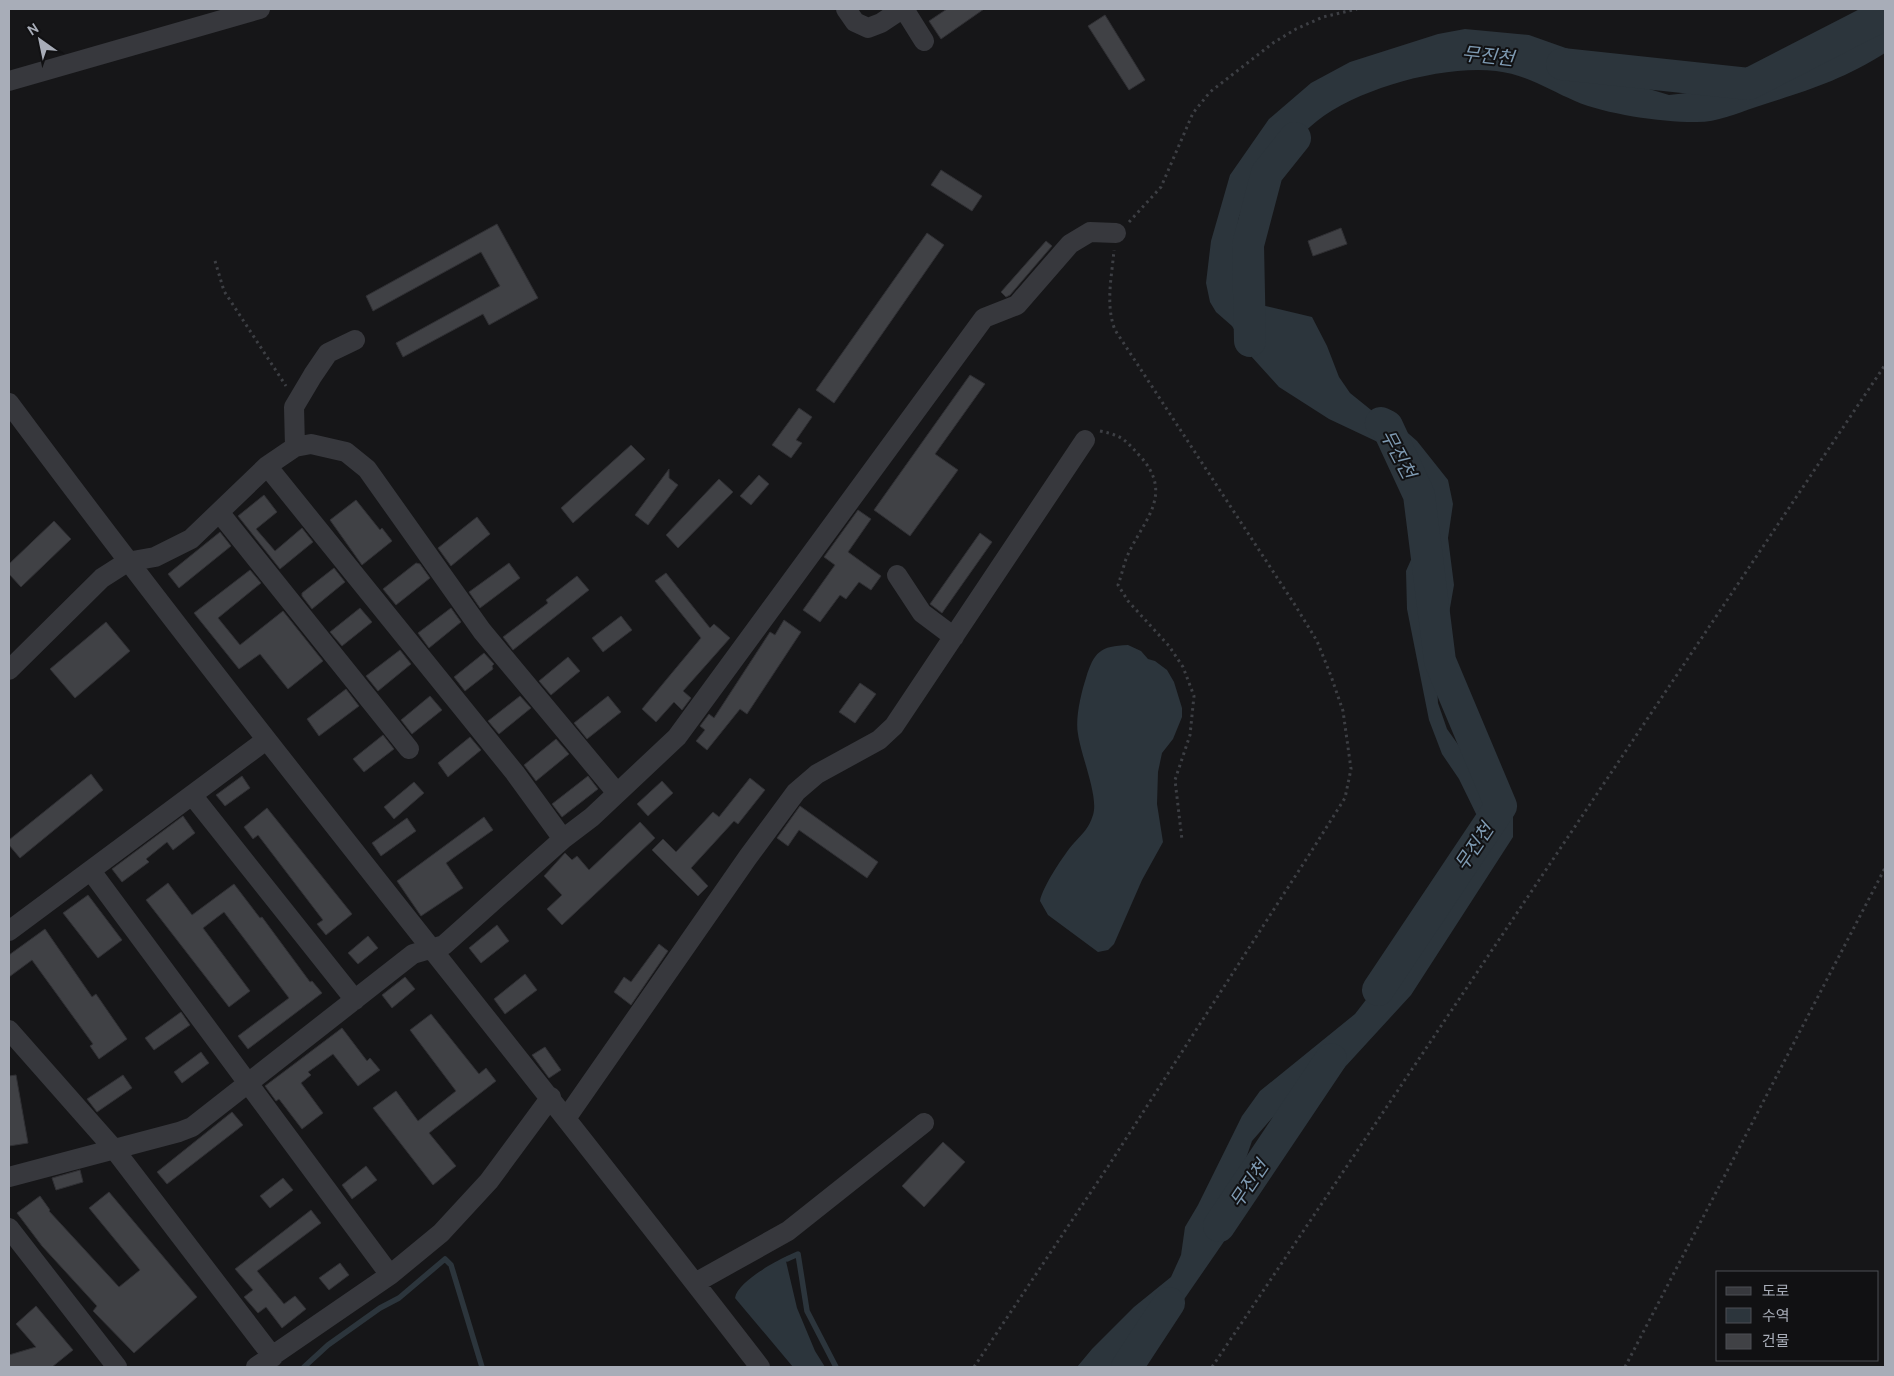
<svg xmlns="http://www.w3.org/2000/svg" width="1894" height="1376" font-family="Cabin,'Noto Sans KR',sans-serif">
<rect width="100%" height="100%" fill="#161618"/>
<path fill="#2c353c" d="M1885,12V53C1841,81 1805,91 1756,107C1735,114 1715,123 1694,122C1660,122 1605,114 1575,101C1549,90 1525,74 1496,71C1443,65 1359,88 1317,121C1300,135 1286,151 1272,167C1259,182 1245,197 1239,217C1234,234 1242,274 1244,293L1257,304L1312,317L1327,346L1339,377L1350,393L1381,418L1401,427L1417,441L1448,480L1453,504L1448,538L1454,585L1444,642L1436,669L1438,703L1447,729L1474,767L1501,794L1513,817V837L1411,995L1344,1068L1272,1118L1252,1141L1242,1170L1243,1199L1234,1227L1176,1311L1118,1367H1077L1092,1349L1134,1307L1171,1277L1181,1255L1185,1227L1198,1205L1242,1116L1260,1091L1355,1014L1479,854L1483,839L1479,820L1459,779L1442,754L1429,720L1407,609L1406,571L1427,524L1433,499L1426,483L1416,470L1382,444L1329,419L1279,387L1250,355L1232,326L1216,312L1210,302L1206,283L1211,241L1230,175L1269,119L1311,83L1350,62L1438,34L1465,29L1529,35L1577,52L1636,85L1669,95L1705,91L1755,76L1833,43Z
M1128,645L1141,651L1148,659L1155,661L1167,670L1174,682L1182,708V717L1173,739L1162,753L1158,772L1157,804L1163,842L1142,880L1114,944L1108,950L1098,952L1048,915L1040,901C1042,888 1064,854 1074,843C1083,833 1089,828 1093,815C1099,797 1081,756 1078,734C1075,719 1081,693 1086,678C1094,652 1100,646 1128,645Z
M785,1257L797,1308L815,1351L825,1367H793L735,1298C737,1283 772,1263 785,1257Z"/>
<g fill="none" stroke-linecap="round" stroke-linejoin="round">
<path stroke="#2c353c" stroke-width="5.5" d="M787,1259L798,1254L807,1311L836,1367
M304,1367L328,1345L380,1308L399,1298L445,1259L451,1265L482,1367"/>
<path stroke="#2c353c" stroke-width="32" d="M1562,64L1749,84L1885,14
M1250,341L1248,245L1267,173L1295,138
M1378,990L1501,806L1440,661L1419,495L1387,426L1381,423
M1219,1226L1331,1059
M1127,1367L1169,1303"/>
</g>
<path fill="#404145" stroke="#303034" d="M947,9H984L941,39L929,21Z
M1105,15L1145,80L1129,90L1088,26Z
M941,170L982,196L972,211L931,185Z
M497,224L538,298L489,325L483,314L403,357L396,343L500,286L481,252L373,311L366,296Z
M1341,228L1347,244L1313,256L1308,241Z
M927,233L944,245L834,403L816,390Z
M1046,241L1052,246L1010,295L1006,297L1001,292Z
M970,375L985,384L935,454L958,470L910,536L874,510Z
M799,408L812,417L796,440L802,443L791,458L772,445Z
M631,445L645,459L573,523L561,508Z
M669,469V478L678,485L648,525L635,515Z
M759,475L769,484L751,505L740,496Z
M719,479L733,492L678,548L666,535Z
M264,495L277,512L256,529L275,551L302,528L313,542L280,569L238,516Z
M356,500L380,530L382,528L392,541L362,565L330,520Z
M858,510L871,519L848,552L881,576L871,590L859,582L846,599L840,595L820,622L803,610L835,565L824,557Z
M477,517L490,534L451,566L438,548Z
M54,521L71,539L21,587L9,574V564Z
M220,532L231,546L179,588L168,574Z
M980,533L992,542L942,613L930,604Z
M416,563L420,564L430,578L396,605L383,589Z
M509,563L520,578L480,608L469,592Z
M334,568L345,582L312,609L302,596V593Z
M250,570L261,583L218,618L240,645L283,611L323,661L288,689L260,654L239,669L194,613Z
M666,573L710,628L714,624L730,638L683,691L691,698L682,710L674,702L656,722L642,709L701,638L655,581Z
M577,576L589,590L513,650L503,637L548,603L546,600Z
M360,608L372,622L342,646L330,632Z
M451,608L461,622L429,648L418,633Z
M621,616L632,630L603,652L592,638Z
M784,620L801,632L747,714L740,709L707,750L696,741L705,730L700,726L709,714L714,718L770,632L775,635Z
M106,622L130,651L75,698L50,669Z
M400,650L411,664L378,691L366,676Z
M484,653L494,664L492,666L493,669L465,691L454,677Z
M568,657L580,671L551,695L539,681Z
M860,683L876,694L855,723L839,712Z
M346,689L359,706L319,736L307,719Z
M430,696L442,710L412,734L401,720Z
M520,696L531,708L499,734L488,721Z
M608,696L621,712L587,739L574,723Z
M383,735L394,749L364,772L353,759Z
M470,737L481,750L448,777L438,763Z
M556,739L569,754L536,781L524,765Z
M91,774L103,790L20,858L9,845V840Z
M242,776L250,788L225,806L216,795Z
M588,776L598,789L562,817L552,804Z
M750,778L765,790L738,824L734,821L691,868L708,886L698,896L652,850L663,839L676,852L713,812L719,817Z
M662,781L673,793L648,816L637,804Z
M414,782L424,793L394,819L384,807Z
M800,806L878,862L867,878L799,830L788,846L777,838Z
M267,808L352,914L326,935L317,924L323,920L258,835L253,839L244,827Z
M183,816L195,833L173,850L167,842L146,859L149,862L122,882L112,869Z
M484,817L493,830L446,863L463,888L421,916L397,881Z
M407,818L416,831L381,856L372,843Z
M640,822L655,838L562,925L547,909L562,895L544,876L565,853L572,860L577,856L589,870Z
M168,883L192,915L234,884L260,918L262,917L310,982L312,981L322,993L248,1049L238,1036L289,998L224,912L203,928L250,991L229,1007L146,900Z
M88,895L122,940L98,958L63,913Z
M497,925L509,941L481,963L469,948Z
M45,929L92,997L96,994L127,1039L99,1059L90,1046L93,1044L32,960L9,977V955Z
M368,936L378,948L358,964L348,953Z
M659,944L668,951L631,1005L614,992L624,977L631,982Z
M525,974L537,990L505,1014L494,999Z
M405,977L415,989L392,1008L382,995Z
M181,1012L190,1025L154,1050L145,1038Z
M431,1014L479,1074L486,1068L496,1081L429,1133L456,1166L433,1185L373,1108L396,1091L418,1121L456,1091L410,1030Z
M342,1028L367,1061L370,1058L380,1070L358,1086L333,1054L308,1072L311,1075L301,1083L323,1113L302,1129L279,1099L276,1101L265,1086Z
M545,1047L561,1070L549,1078L532,1055Z
M201,1052L209,1063L182,1083L174,1072Z
M16,1075L28,1143L9,1146V1076Z
M123,1075L132,1088L97,1112L87,1099Z
M232,1112L243,1125L167,1184L157,1172Z
M943,1142L965,1162L924,1207L902,1186Z
M366,1166L377,1180L352,1199L342,1185Z
M80,1170L83,1182L56,1190L52,1178Z
M283,1178L293,1190L270,1208L260,1196Z
M109,1192L197,1297L134,1353L93,1311L97,1306L42,1246L17,1213L40,1196L50,1210L49,1211L119,1287L140,1270L89,1208Z
M311,1210L321,1223L257,1271L284,1304L295,1296L306,1309L282,1328L266,1307L258,1313L244,1297L253,1290L235,1269Z
M340,1263L349,1275L329,1290L319,1278Z
M36,1306L73,1350L52,1367H9V1355L36,1347L16,1324Z"/>
<g fill="none" stroke-linecap="round" stroke-linejoin="round">
<path stroke="#3d3f44" stroke-width="3" stroke-dasharray="2.5 4" stroke-linecap="butt" d="M1129,222L1161,187L1193,113L1210,92L1273,43L1296,29L1323,17L1357,9
M215,261L224,291L286,386
M1100,431C1123,436 1124,439 1140,456C1176,496 1141,522 1126,559C1123,568 1121,577 1118,585L1128,601L1169,646L1183,667L1194,696L1190,735L1175,780L1182,840
M974,1367L1109,1165L1316,844L1345,798L1351,769L1343,711L1331,676L1317,641L1295,605L1115,330C1105,304 1112,276 1114,250
M1212,1367L1885,365
M1625,1367L1885,868"/>
<path stroke="#37383d" stroke-width="20" d="M846,9L855,22L868,28L881,23L902,9
M904,9L924,41
M9,81L260,9
M9,403C252,730 511,1044 760,1367
M295,447L294,407L313,375L328,353L355,340
M267,466L515,773L563,839
M219,512L409,749
M897,575L922,613L954,637
M9,670L102,578L127,562L155,557L191,539L267,466L295,447L311,444L346,452L367,469L482,631L617,793
M192,795L355,1000
M91,871L390,1275
M9,931L266,740
M9,1030L114,1149L273,1357
M567,1117L748,857L796,792L817,774L879,740L894,726L1085,440
M9,1177L179,1132L192,1127L413,954L444,945L563,839L592,817L677,737L984,318L1017,305L1070,244L1090,232L1116,233
M9,1228L117,1367
M695,1283L788,1231L924,1123
M256,1367L390,1275L441,1233L489,1181L551,1097"/>
</g>
<g text-anchor="middle" dominant-baseline="central" stroke-width="4" stroke-linejoin="round" paint-order="stroke">
<g font-size="19" font-style="italic" fill="#7f9bb3" stroke="#111113">
<text transform="translate(1488 56) rotate(6)">무진천</text>
<text transform="translate(1398 454) rotate(62)">무진천</text>
<text transform="translate(1474 847) rotate(-56)">무진천</text>
<text transform="translate(1249 1184) rotate(-56)">무진천</text>
</g>
</g>
<rect width="1894" height="1376" fill="none" stroke="#a8adb8" stroke-width="20"/>
<rect x="1716" y="1271" width="162" height="90" fill="#111113" stroke="#4d4f55"/>
<rect x="1726" y="1287" width="25" height="8" fill="#37383d" stroke="#4d4f55"/>
<text x="1762" y="1296" font-size="15" fill="#a8adb8">도로</text>
<rect x="1726" y="1308" width="25" height="15" fill="#2c353c" stroke="#4d4f55"/>
<text x="1762" y="1321" font-size="15" fill="#a8adb8">수역</text>
<rect x="1726" y="1334" width="25" height="15" fill="#404145" stroke="#4d4f55"/>
<text x="1762" y="1346" font-size="15" fill="#a8adb8">건물</text>
<g transform="translate(40 40) rotate(327)" stroke="#111113" stroke-width="4" paint-order="stroke">
<path d="M0-4L9 19L0 12L-9 19Z" fill="#a8adb8"/>
<text y="-8" font-size="14" font-weight="bold" text-anchor="middle" fill="#a8adb8">N</text>
</g>
</svg>
